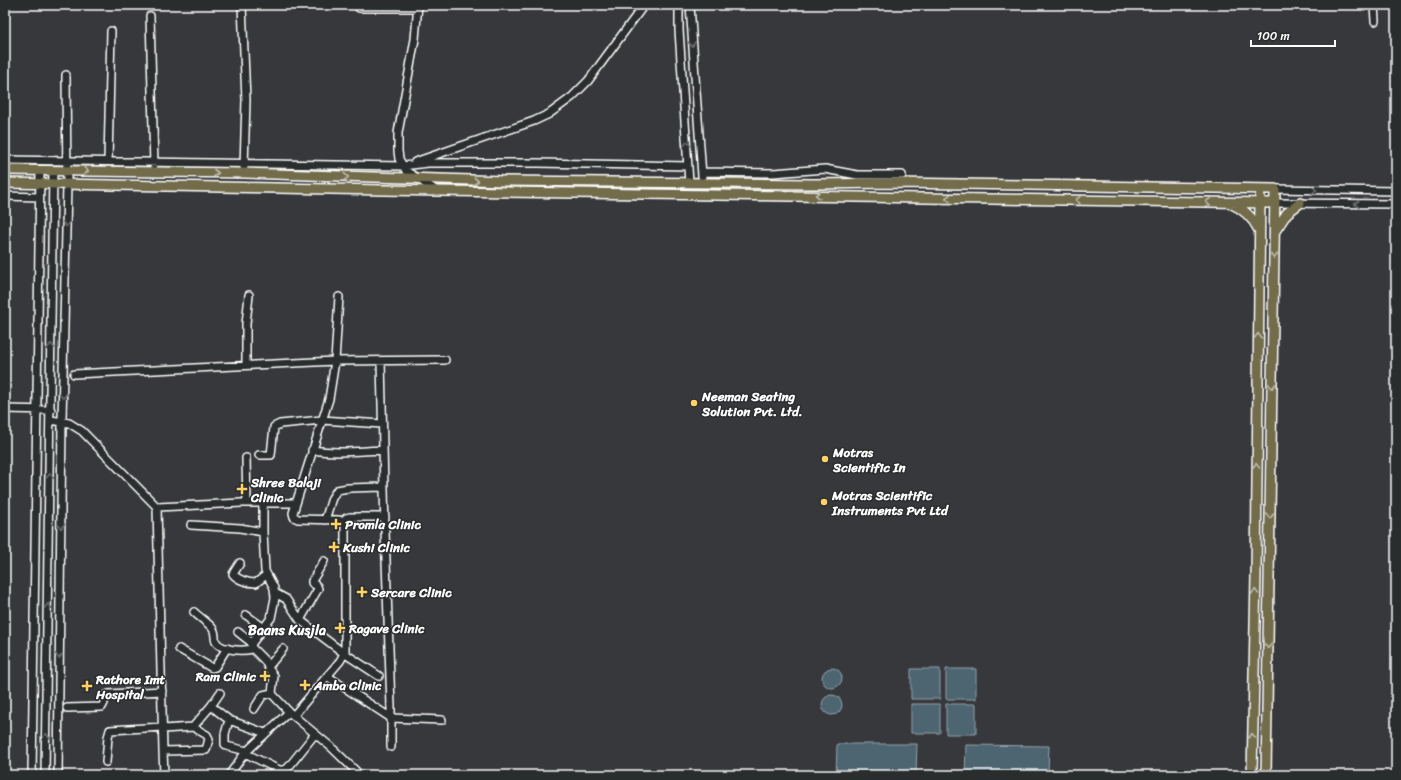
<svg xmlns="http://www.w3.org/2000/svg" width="1401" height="780" font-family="Sriracha,sans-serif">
<rect width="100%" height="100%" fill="#37383c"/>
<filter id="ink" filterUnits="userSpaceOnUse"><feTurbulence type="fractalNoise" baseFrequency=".025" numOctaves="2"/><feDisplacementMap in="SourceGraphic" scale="8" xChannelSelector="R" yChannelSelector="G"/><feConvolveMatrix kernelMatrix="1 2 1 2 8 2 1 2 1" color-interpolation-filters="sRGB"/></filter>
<g filter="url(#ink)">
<path fill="#4d6571" stroke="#94a3aa" d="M822 678a10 10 0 1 1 20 0a10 10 0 1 1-20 0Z
M911,669H940V699H911Z
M946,669H976V699H946Z
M822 705a10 10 0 1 1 20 0a10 10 0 1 1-20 0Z
M911,704H940V733H911Z
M946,704H976V734H946Z
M837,744H917L916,775H836Z
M966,745L1049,746L1048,775H965Z"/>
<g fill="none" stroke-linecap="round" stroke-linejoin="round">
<g stroke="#fff" stroke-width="10">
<path id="minor" d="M242,5L246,100L244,167
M357,5L359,8H418
M418,5L415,39L398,133V151L399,159L406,171L437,191
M679,5V30L689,183
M690,5L702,176
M1374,5L1375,21
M150,16L154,165
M5,160L403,166L428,163H538L688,166
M108,161L111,31
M415,162L534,121L549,114L572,97L588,81L644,5
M702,172L773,173L825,169L857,175H902
M1275,189L1396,191
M5,196L39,197
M1275,203L1396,204
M381,361L385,531L391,707V747
M246,365V324L249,295
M74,374L335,361L445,360
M5,409L51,410
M51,420L69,423L82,431L157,507L242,503H295
M312,450C336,454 359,451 383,450
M259,455H271L274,427L280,424L322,420L382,424
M246,458L247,503
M263,503V532L265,571L274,588L275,598L271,618L252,643L251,647L265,661L269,669L274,676L272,693L274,696L289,712L331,747L360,775
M157,507L163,751L164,775
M325,520L332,498L337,490L348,488L384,487
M344,521L346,518L350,517H385
M191,525L240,528L263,532
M240,563L233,574C238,580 248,583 256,583L266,575
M275,593L286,599L300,620L341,651L379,676
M194,612C200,618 209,623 213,629C216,633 214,638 216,642C222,651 243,651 252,649
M246,615L264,628
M300,620L318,589L317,586L312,583V581L324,561
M238,632L252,643
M179,649L212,668L215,667L227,648
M268,667L283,649
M327,676L391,718L442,720
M211,706L229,720L265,733
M67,708L102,707L104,703L105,696L109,694L162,691
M254,709L263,695L272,693
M294,715L340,661L345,652V522L339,520L298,519L294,517L293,513L329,399L335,361L339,297
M229,720L225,734V744L226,746L247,751
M193,727L211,706L220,693
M163,729L193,727L207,735L209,739L206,750L163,751
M245,753L279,770H283L287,769L315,734
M106,762L108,737L110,730L163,727
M32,775L40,171
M45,775L53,171
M58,775L62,421L67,184L66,75
M229,775L245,753L289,712"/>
</g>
<g stroke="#fff" stroke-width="12">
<path id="major" d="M5,170L244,173L505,181L814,184L897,183L1275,189L1266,775
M5,183L437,191L1275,203
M1230,203C1242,208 1253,218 1259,230
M1275,231L1287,213L1300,203
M1252,775L1256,575L1260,196"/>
</g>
<use href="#minor" stroke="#2a2d2e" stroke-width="7"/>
<use href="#major" stroke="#726c4b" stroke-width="9"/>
</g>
<defs><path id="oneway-chevron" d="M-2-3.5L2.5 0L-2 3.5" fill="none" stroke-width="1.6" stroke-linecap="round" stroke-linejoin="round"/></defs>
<g stroke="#6a6c6d">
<use href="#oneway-chevron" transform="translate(692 44) rotate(86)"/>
<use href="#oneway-chevron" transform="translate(687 144) rotate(-94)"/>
<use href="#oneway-chevron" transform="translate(1314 190) rotate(1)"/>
<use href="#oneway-chevron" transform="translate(1357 204) rotate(-179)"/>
<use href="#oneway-chevron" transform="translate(66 224) rotate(91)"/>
<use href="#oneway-chevron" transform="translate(51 346) rotate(-89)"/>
<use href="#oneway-chevron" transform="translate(63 396) rotate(92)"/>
<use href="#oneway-chevron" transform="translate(50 476) rotate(-89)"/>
<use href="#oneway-chevron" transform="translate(61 526) rotate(91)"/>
<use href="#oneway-chevron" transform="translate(48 606) rotate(-89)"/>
<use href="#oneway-chevron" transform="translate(59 656) rotate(91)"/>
<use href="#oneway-chevron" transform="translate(46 736) rotate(-89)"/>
</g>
<g stroke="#c0bdae">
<use href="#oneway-chevron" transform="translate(86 171) rotate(1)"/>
<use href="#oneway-chevron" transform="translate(216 173)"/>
<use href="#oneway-chevron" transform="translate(346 177) rotate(2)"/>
<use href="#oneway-chevron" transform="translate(476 181) rotate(1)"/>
<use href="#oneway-chevron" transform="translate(818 195) rotate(-179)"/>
<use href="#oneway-chevron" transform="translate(948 198) rotate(-179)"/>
<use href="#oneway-chevron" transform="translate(1078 200) rotate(-179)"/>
<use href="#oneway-chevron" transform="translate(1208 202) rotate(-179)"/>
<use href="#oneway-chevron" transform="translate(1274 256) rotate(91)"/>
<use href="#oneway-chevron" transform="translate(1258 336) rotate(-89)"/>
<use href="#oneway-chevron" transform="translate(1272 386) rotate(91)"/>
<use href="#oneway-chevron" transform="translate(1256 466) rotate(-90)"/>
<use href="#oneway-chevron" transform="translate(1270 516) rotate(91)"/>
<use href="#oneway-chevron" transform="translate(1255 592) rotate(-89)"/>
<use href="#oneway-chevron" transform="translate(1268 646) rotate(91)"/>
<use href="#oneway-chevron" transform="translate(1252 736) rotate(-89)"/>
</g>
</g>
<g fill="#ffd166" stroke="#2a2d2e" stroke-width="1.5">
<circle cx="694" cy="403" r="4"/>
<circle cx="825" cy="459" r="4"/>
<path d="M240 483h4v4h4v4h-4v4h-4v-4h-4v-4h4z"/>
<circle cx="824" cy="502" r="4"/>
<path d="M334 518h4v4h4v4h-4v4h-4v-4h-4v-4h4z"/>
<path d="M332 541h4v4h4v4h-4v4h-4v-4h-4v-4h4z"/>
<path d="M360 586h4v4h4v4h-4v4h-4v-4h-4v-4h4z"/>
<path d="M338 622h4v4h4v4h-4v4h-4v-4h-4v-4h4z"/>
<path d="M263 670h4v4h4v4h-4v4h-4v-4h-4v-4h4z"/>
<path d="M303 679h4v4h4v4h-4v4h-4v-4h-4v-4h4z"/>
<path d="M85 680h4v4h4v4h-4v4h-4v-4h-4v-4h4z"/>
</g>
<g text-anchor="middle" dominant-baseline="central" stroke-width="3" stroke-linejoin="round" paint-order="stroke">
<g font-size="13" font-weight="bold" fill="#fff" stroke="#2a2d2e" text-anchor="start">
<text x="702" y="396">Neeman Seating<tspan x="702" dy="15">Solution Pvt. Ltd.</tspan></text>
<text x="833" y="452">Motras<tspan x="833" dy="15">Scientific In</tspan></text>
<text x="251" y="482">Shree Balaji<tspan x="251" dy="15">Clinic</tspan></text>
<text x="832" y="495">Motras Scientific<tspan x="832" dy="15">Instruments Pvt Ltd</tspan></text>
<text x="345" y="524">Promla Clinic</text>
<text x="343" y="547">Kushi Clinic</text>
<text x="371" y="592">Sercare Clinic</text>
<text x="349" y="628">Ragave Clinic</text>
<text x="256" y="676" text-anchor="end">Ram Clinic</text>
<text x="96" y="679">Rathore Imt<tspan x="96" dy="15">Hospital</tspan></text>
<text x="314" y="685">Amba Clinic</text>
</g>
<g font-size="14" font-weight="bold" fill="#fff" stroke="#2a2d2e">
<text x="287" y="630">Baans Kusjla</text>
</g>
</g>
<rect width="1401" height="780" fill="none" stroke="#2a2d2e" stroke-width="20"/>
<rect x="10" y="10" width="1381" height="760" fill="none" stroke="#fff" stroke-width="1.5" filter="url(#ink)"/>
<path d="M1251 40v6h84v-6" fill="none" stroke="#ffffff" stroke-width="2"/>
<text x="1257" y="40" font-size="12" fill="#ffffff" stroke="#2a2d2e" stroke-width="3" paint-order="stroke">100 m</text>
</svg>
